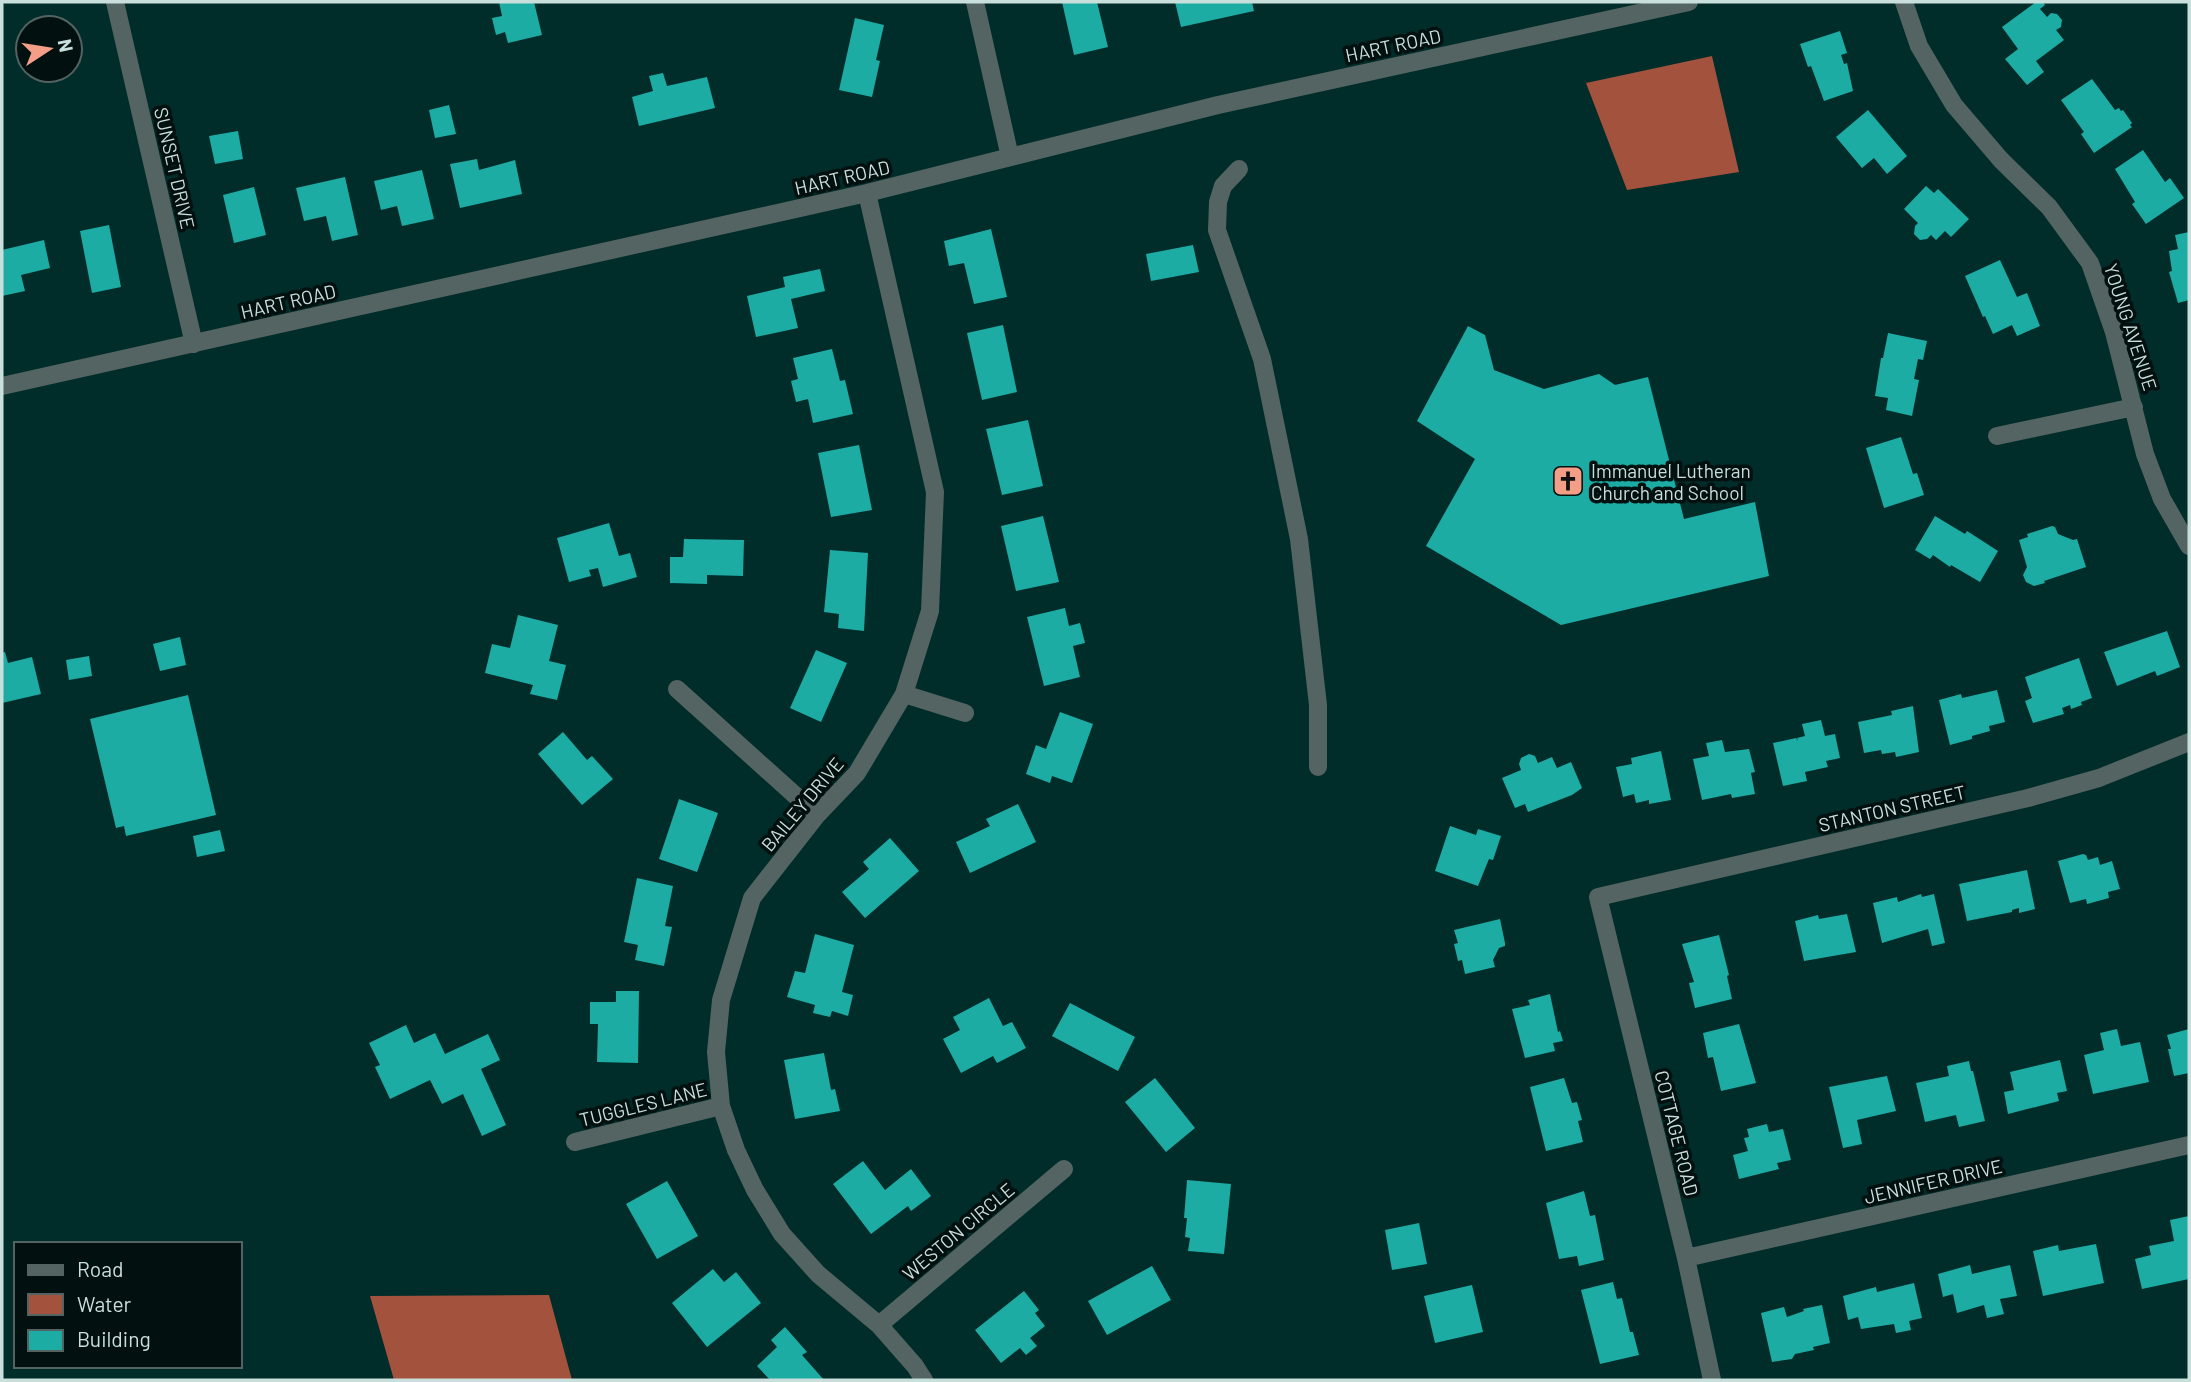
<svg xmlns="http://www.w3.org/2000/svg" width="2191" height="1382" font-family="Barlow,sans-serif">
<rect width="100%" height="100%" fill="#002c29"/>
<path fill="#a3523e" d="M1712,56L1739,172L1627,190L1586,83Z
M549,1295L572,1380H394L370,1296Z"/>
<path fill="#1caca4" d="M499,2H534L542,35L508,43L505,32L496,35L492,18L502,16Z
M1062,2H1097L1108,47L1074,55Z
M1175,2H1252L1254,11L1181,27Z
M2036,2H2043L2045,5L2040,9L2047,17L2051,13L2057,14L2062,20L2061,27L2056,30L2064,40L2036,61L2044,72L2027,85L2005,59L2018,49L2002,27Z
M855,18L884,25L876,60L880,61L872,97L839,90Z
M1840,31L1847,53L1841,55L1844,64L1847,63L1853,91L1824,101L1811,66L1808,67L1800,44Z
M663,73L667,86L707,77L715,108L639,126L632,97L653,91L649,76Z
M2092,79L2115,110L2119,108L2121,111L2123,110L2132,123L2130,125L2132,127L2094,153L2081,134L2084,132L2061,100Z
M449,105L456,134L435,138L429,110Z
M1868,110L1907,156L1887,174L1874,158L1862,168L1836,137Z
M238,131L243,159L215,164L209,136Z
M2143,150L2165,182L2170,178L2184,198L2146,224L2132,204L2135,202L2115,169Z
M477,159L479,170L515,160L522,194L460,208L450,164Z
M422,170L434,219L402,226L397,206L381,210L374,181Z
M345,177L358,235L332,241L326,216L304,221L296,188Z
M1926,186L1934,193L1938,189L1969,219L1951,237L1945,231L1936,240L1931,235L1927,239L1920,240L1914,234L1915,226L1918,223L1904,209Z
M254,187L266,235L234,243L223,195Z
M109,225L121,287L92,293L80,231Z
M991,229L1007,297L974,304L964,263L949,266L944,241Z
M2189,232V300L2178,303L2169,272L2172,271L2169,251L2178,249L2175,235Z
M44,240L50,268L21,275L25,291L2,296V250Z
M1193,245L1199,272L1151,281L1146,254Z
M2000,260L2017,297L2027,293L2040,326L2017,336L2012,325L1993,334L1985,316L1983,317L1965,276Z
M820,269L825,291L791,299L798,328L756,337L747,296L785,287L783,277Z
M1003,325L1017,392L982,400L967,333Z
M1468,326L1485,335L1494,370L1544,389L1599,374L1615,385L1648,377L1684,519L1755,502L1769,576L1561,625L1426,546L1475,459L1417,421Z
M1888,333L1927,341L1923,360L1918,359L1914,379L1919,380L1912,416L1886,410L1888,398L1875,396L1881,358H1883Z
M832,349L840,381L845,380L853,414L813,423L808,399L796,402L791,381L798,379L793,358Z
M1028,420L1043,486L1002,495L986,429Z
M1901,437L1913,474L1917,473L1924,495L1884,508L1866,448Z
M859,445L872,510L831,517L818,453Z
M1043,516L1059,582L1016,591L1001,526Z
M1935,516L1965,534L1967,531L1998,551L1980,582L1951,565L1950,567L1933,555L1930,559L1915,550Z
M609,523L619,556L630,553L637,577L603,587L598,568L589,570L591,576L569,582L557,538Z
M2052,526L2055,527L2058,534L2073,540L2077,539L2086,567L2044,581L2045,583L2034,586L2026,582L2023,575L2027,567L2019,540L2028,537L2027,534Z
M684,539L744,540L743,576L707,575V584L670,583V557H683Z
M830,550L868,553L864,631L838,628L839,614L824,612Z
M1065,608L1069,626L1080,623L1085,643L1073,646L1080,677L1044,686L1027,617Z
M518,615L558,625L549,661L566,665L557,700L530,694L533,685L485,673L492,644L510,648Z
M2167,631L2180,667L2157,676L2155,671L2117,686L2104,652Z
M180,637L186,665L160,671L153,644Z
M816,650L847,663L821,722L790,708Z
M5,652L8,663L32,657L41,694L2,703V653Z
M89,656L92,676L69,680L66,660Z
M2079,658L2092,698L2081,702L2082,705L2071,709L2070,705L2062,708L2064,714L2033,723L2025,701L2032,698L2025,677Z
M1997,690L2005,722L1989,726L1990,731L1972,736V739L1950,745L1939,700L1961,694L1962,698Z
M188,695L216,815L126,836L124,826L116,828L90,719Z
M1913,706L1919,752L1896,757L1895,752L1882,754L1881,750L1864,753L1858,722L1892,715L1891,711Z
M1060,712L1093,724L1072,783L1052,776L1050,783L1026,774L1036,745L1046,749Z
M1821,720L1825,736L1835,734L1840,758L1826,761L1828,767L1805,772L1807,781L1783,786L1773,743L1796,738L1798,741L1797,738L1805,736L1802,724Z
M563,732L587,760L592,756L613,779L582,805L538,754Z
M1722,740L1725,752L1749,749L1755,772L1751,773L1755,794L1732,798L1731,794L1702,800L1693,759L1709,756L1706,743Z
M1661,751L1671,800L1649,804V800L1636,803L1634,794L1623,797L1616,767L1632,764L1631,758Z
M1529,754L1535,756L1538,763L1552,757L1557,768L1571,762L1582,788L1572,795L1528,812L1525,804L1515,808L1502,778L1521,770L1519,764L1521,758Z
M679,799L718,813L697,872L659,859Z
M1018,804L1036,842L970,873L956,842L990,826L986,819Z
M1450,826L1476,835L1478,829L1501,836L1493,860L1489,859L1478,886L1435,871Z
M220,830L225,851L197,857L193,836Z
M890,838L919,871L865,918L842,892L869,869L863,862Z
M2083,854L2086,855L2088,860L2098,857L2100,865L2112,861L2120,889L2108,892L2109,898L2087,904L2086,899L2070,903L2058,861Z
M2027,870L2035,909L2019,913V908L2012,910V912L1967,921L1959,884Z
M637,878L673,886L665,926L672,927L664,966L635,960L638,945L624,942Z
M1921,894L1922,897L1934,894L1945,943L1932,946L1928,929L1882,943L1873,903L1897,897L1898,902Z
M1847,914L1856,952L1804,961L1795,921L1818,915L1819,919Z
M1500,919L1505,943V946L1499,948L1493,960L1495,967L1465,974L1462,960L1458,961L1454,944L1458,943L1454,930Z
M815,934L854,945L842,992L853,995L848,1016L832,1011L830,1017L813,1013L815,1005L787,997L795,971L805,973Z
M1719,935L1729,975L1727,976L1732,999L1695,1008L1689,983L1694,982L1682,944Z
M616,991H639L638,1063L597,1062L598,1024H590V1002H616Z
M1550,994L1558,1032L1560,1031L1563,1041L1553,1043L1555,1051L1525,1058L1512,1009L1530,1005L1528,1000Z
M989,998L1003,1026L1012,1022L1026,1048L997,1063L993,1056L961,1073L943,1039L960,1030L953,1017Z
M1070,1003L1135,1037L1118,1071L1052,1036Z
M1739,1024L1756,1083L1721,1091L1713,1057L1708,1058L1703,1033Z
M406,1025L414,1043L435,1033L445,1054L488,1034L500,1060L481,1069L506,1125L482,1136L463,1094L442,1104L430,1080L390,1099L375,1067L380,1065L369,1043Z
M2117,1029L2121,1046L2140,1042L2149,1082L2093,1094L2084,1055L2104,1050L2100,1033Z
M2189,1029V1073L2174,1076L2168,1049H2171L2167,1035Z
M824,1053L831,1090L835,1089L840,1111L795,1119L784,1060Z
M2060,1060L2067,1091L2057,1093L2059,1101L2008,1114L2004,1092L2014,1090L2010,1072Z
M1969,1061L1971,1071H1973L1985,1121L1959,1127L1956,1115L1925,1122L1916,1083L1949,1076L1947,1066Z
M1887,1076L1896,1111L1857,1120L1862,1144L1843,1148L1829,1087Z
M1155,1078L1195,1128L1166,1152L1125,1102Z
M1564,1078L1572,1103L1577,1102L1582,1120L1578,1121L1583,1142L1546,1151L1530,1087Z
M1767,1124L1769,1132L1783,1129L1791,1160L1777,1163L1779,1169L1739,1179L1733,1155L1748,1151L1744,1138L1749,1137L1747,1129Z
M863,1161L885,1190L911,1169L931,1196L911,1211L908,1206L871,1234L833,1184Z
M1187,1180L1231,1184L1224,1254L1188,1251L1190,1238L1185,1237L1187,1218H1184Z
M667,1181L698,1236L657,1259L626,1204Z
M1584,1191L1590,1216L1595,1215L1604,1260L1579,1266L1577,1256L1559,1259L1546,1203Z
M2189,1216V1279L2142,1289L2135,1259L2151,1255L2149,1246L2174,1241L2170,1220Z
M1419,1223L1427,1264L1392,1270L1385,1230Z
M2096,1244L2104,1283L2043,1296L2033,1251L2058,1245L2059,1251Z
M1970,1265L1972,1274L2010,1265L2017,1296L2000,1299L2004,1314L1987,1318L1984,1305L1957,1313L1953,1294L1943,1297L1938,1274Z
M1152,1266L1171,1300L1107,1335L1088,1301Z
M713,1269L724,1282L736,1272L761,1303L707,1347L672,1303Z
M1613,1282L1617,1299L1622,1298L1630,1332H1633L1639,1355L1600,1364L1581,1290Z
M1914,1283L1922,1318L1909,1321L1911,1330L1896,1333L1894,1324L1861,1329L1858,1317L1848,1320L1843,1296L1876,1287L1877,1292Z
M1472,1285L1483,1332L1435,1343L1424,1296Z
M1024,1291L1039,1310L1035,1313L1045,1326L1030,1338L1037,1346L1026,1355L1020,1348L1001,1363L975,1330Z
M1822,1305L1830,1343L1813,1347L1814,1350L1795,1354L1792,1359L1772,1362L1761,1313L1784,1307L1787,1317L1804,1311L1803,1309Z
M785,1327L807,1352L802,1355L824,1380H770L757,1366L777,1347L771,1340Z"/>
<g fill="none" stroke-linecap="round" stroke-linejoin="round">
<path stroke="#536462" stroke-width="18" d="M115,2L194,344
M975,2L1010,157
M1904,2L1919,46L1954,105L2001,160L2049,207L2090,263L2114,332L2145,454L2162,499L2189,546
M1239,169L1223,186L1218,202L1217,230L1262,359L1299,539L1318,705V767
M867,193L935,492L930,611L904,694L857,773L817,815L752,898L721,1000L716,1052L721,1106L736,1150L755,1190L782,1234L818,1274L879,1325L915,1366L924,1380
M2,386L867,193L1218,105L1689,2
M1997,436L2134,407
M677,689L817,815
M904,694L965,713
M575,1142L721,1106
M1686,1258L2189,1145
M879,1325L1064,1169
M1712,1380L1686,1258L1598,897L2028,798L2099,778L2189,742"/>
</g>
<defs>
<g id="church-square" transform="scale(1.575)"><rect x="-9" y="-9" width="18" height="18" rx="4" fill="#f49e88" stroke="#021110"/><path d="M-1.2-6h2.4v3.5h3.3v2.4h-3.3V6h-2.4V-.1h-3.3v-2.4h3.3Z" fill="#111"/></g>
</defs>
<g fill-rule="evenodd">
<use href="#church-square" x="1568" y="481"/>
</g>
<g text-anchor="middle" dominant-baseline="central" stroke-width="7" stroke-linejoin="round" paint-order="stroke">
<g font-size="19" fill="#c9dfdc" stroke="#021110">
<text transform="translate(1393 45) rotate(-12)">HART ROAD</text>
<text transform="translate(175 168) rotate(77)">SUNSET DRIVE</text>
<text transform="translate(842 177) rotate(-13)">HART ROAD</text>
<text transform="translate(288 301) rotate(-13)">HART ROAD</text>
<text transform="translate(2131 327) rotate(72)">YOUNG AVENUE</text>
<text transform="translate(802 804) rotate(-50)">BAILEY DRIVE</text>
<text transform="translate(1892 808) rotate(-13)">STANTON STREET</text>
<text transform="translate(643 1104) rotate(-14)">TUGGLES LANE</text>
<text transform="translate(1677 1133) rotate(76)">COTTAGE ROAD</text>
<text transform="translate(1933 1181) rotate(-13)">JENNIFER DRIVE</text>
<text transform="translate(958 1231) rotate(-40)">WESTON CIRCLE</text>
</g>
<g font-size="19" fill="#c9dfdc" stroke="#021110" text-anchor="start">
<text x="1591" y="470">Immanuel Lutheran<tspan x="1591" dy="22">Church and School</tspan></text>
</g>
</g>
<rect width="2191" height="1382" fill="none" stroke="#c9dfdc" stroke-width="7"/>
<rect x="14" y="1242" width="228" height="126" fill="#021110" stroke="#526362" stroke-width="2"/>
<rect x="28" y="1265" width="35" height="10" fill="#536462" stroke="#526362" stroke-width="2"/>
<text x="77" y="1277" font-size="21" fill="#c9dfdc">Road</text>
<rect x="28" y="1294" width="35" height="21" fill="#a3523e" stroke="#526362" stroke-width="2"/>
<text x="77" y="1312" font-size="21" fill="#c9dfdc">Water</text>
<rect x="28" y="1330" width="35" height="21" fill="#1caca4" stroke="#526362" stroke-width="2"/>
<text x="77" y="1347" font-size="21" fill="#c9dfdc">Building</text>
<g transform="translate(49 49) rotate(78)"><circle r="33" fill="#021110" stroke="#526362" stroke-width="2"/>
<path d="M0-5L12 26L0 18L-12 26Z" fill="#f49e88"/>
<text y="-10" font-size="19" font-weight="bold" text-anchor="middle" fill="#c9dfdc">N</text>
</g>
</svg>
